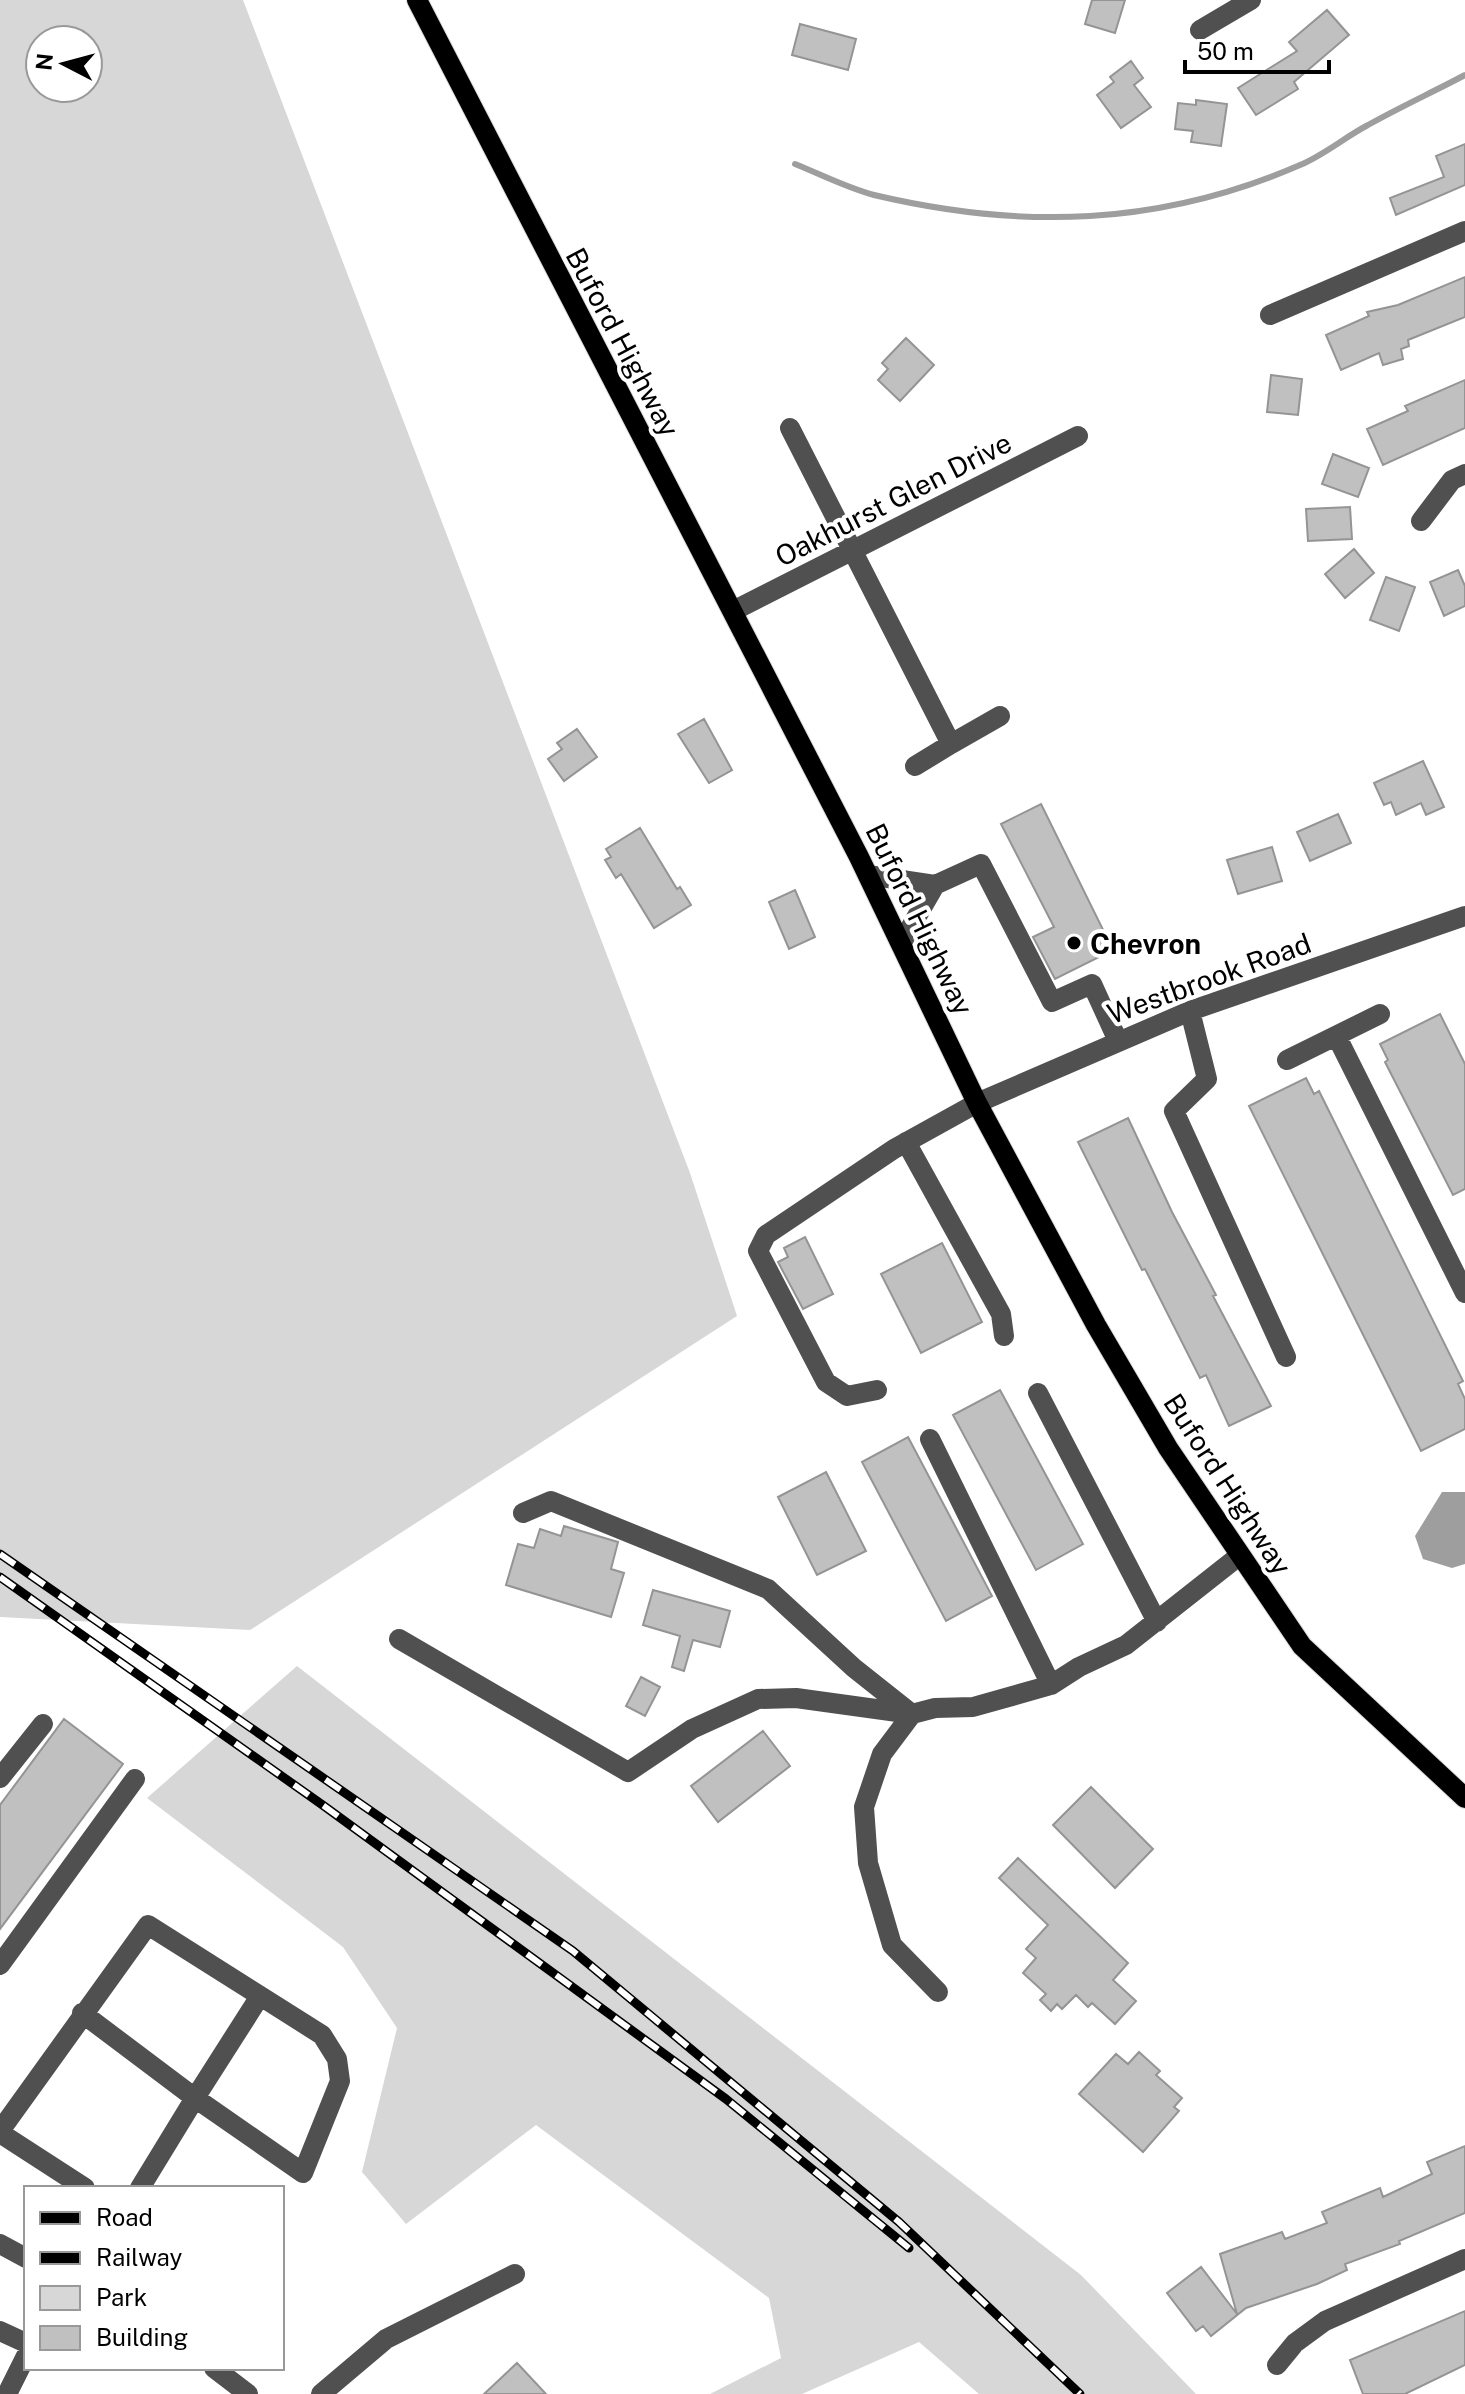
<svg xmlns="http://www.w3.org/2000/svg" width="1465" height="2394" font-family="'Public Sans',sans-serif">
<rect width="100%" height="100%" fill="#fff"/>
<path fill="#d7d7d7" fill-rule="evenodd" d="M0,0H243L690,1173L737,1316L250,1630L0,1617ZM40,40H88V88H40Z
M297,1666L1081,2275L1196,2394H979L919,2342L802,2394H710L781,2358L769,2298L536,2125L406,2224L362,2172L397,2028L343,1947L147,1798Z"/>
<path fill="#9e9e9e" d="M1442,1492H1465V1564L1452,1568L1423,1559L1415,1536Z"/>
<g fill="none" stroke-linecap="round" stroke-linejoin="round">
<path stroke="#9e9e9e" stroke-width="6" d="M795,164C820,174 847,188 874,195C1022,230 1160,226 1300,165C1324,155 1345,137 1368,125C1400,107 1433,92 1465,75"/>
</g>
<path fill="#c0c0c0" stroke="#949494" stroke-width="2" d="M1092,0H1125L1115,33L1085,24Z
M1327,10L1349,35L1294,82L1298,89L1256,115L1238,88L1297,51L1289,42Z
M800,24L856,39L848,70L792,55Z
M1131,61L1143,78L1134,85L1151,107L1121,128L1097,95L1114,82L1110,77Z
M1196,100L1227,104L1221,146L1191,142L1193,131L1175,129L1178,103L1196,105Z
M1465,144V185L1396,215L1390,198L1444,177L1436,156Z
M1465,277V317L1408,340L1409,346L1401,349L1403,359L1383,365L1379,353L1341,370L1326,335L1369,316L1367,312L1398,305Z
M906,338L934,365L900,401L878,380L888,369L882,363Z
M1271,375L1302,379L1298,415L1267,412Z
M1465,380V428L1383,465L1367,429L1408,411L1405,406Z
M1333,454L1369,468L1358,497L1322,484Z
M1350,507L1352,539L1308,541L1306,509Z
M1354,549L1374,573L1345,598L1325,574Z
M1458,570L1465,586V606L1444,616L1430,582Z
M1386,577L1415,587L1399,631L1370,620Z
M704,719L732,770L709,783L678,734Z
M577,729L597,757L564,781L548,759L562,749L557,743Z
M1423,761L1444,807L1426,815L1421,803L1396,815L1391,802L1384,805L1374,783Z
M1041,804L1113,950L1055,979L1033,937L1054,927L1001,824Z
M1338,814L1351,843L1310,861L1297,832Z
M640,828L677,889L680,887L691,905L654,928L621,874L616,878L605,860L611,857L606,849Z
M1272,847L1282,881L1238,894L1227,860Z
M795,890L815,937L789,949L769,902Z
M1440,1014L1465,1064V1189L1453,1195L1385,1062L1388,1060L1380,1044Z
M1306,1078L1314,1094L1319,1091L1463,1381L1458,1384L1465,1399V1429L1421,1451L1249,1106Z
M1128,1118L1172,1212L1216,1295L1213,1296L1271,1406L1229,1426L1206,1375L1200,1378L1145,1269L1142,1270L1078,1142Z
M805,1237L833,1294L803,1309L778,1262L788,1257L784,1248Z
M942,1243L982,1322L921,1353L881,1274Z
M1000,1390L1083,1544L1036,1570L953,1415Z
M908,1437L992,1596L946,1621L862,1462Z
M826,1472L866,1551L817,1575L778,1497Z
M564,1526L618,1542L611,1569L624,1573L611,1617L506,1585L518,1544L534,1548L540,1529L561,1536Z
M653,1590L730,1611L720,1647L693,1640L684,1671L672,1667L680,1636L643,1625Z
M641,1677L660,1687L645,1716L626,1706Z
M64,1719L123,1764L0,1929V1805Z
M763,1731L790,1766L718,1822L691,1786Z
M1091,1787L1153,1849L1115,1888L1053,1825Z
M1018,1858L1128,1963L1113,1980L1136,2001L1115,2024L1092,2003L1088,2007L1076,1995L1062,2009L1057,2004L1051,2011L1040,2000L1046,1994L1023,1973L1036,1958L1026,1949L1048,1925L999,1878Z
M1139,2052L1160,2071L1156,2075L1182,2098L1174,2107L1179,2111L1143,2152L1079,2094L1116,2054L1128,2064Z
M1465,2146V2213L1399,2241L1400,2244L1345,2264L1347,2270L1317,2284L1246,2308L1211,2336L1203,2326L1196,2331L1167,2293L1201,2267L1237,2314L1220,2254L1282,2232L1285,2239L1327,2223L1322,2212L1380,2188L1383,2197L1432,2174L1427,2162Z
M1465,2311V2365L1405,2394H1363L1350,2360Z
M517,2363L546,2394H484Z"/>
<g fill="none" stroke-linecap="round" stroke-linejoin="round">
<g stroke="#dbdbdb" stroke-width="22">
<path id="major" d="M417,0L859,857L977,1103L1096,1325L1168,1448L1302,1646L1465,1798"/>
</g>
<path stroke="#505050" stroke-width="20" d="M1200,30L1251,0
M1270,315L1465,231
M790,428L951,744L915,766
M1421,521L1452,480L1465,474
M733,611L1078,436
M951,744L1000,716
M868,875L935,885L981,864L1052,1002L1092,984L1118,1041
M901,944L935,885
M1190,1011L1207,1079L1174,1111L1286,1357
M1337,1037L1465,1293
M1287,1060L1380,1014
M906,1142L1001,1314L1004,1336
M877,1390L847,1396L826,1382L758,1251L766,1235L894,1149L977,1103L1190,1011L1465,916
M1038,1393L1157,1622
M930,1439L1051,1685
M523,1513L551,1501L768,1589L854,1668L912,1714
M399,1639L628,1772L692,1729L758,1699L796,1698L912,1714L935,1708L973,1707L1051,1685L1079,1667L1126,1645L1239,1556
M912,1714L882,1754L864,1807L868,1863L892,1945L938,1992
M0,1778L43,1724
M0,1965L135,1779
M82,2013L195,2098L260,1996
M0,2131L148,1925L322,2035L337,2059L340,2081L303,2173L195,2098L140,2188
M0,2133L85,2188
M0,2244L26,2258
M0,2331L26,2343
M1277,2365L1295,2343L1325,2321L1465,2259
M214,2368L248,2394
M7,2394L26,2356
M321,2394L386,2339L515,2274"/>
<use href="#major" stroke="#000" stroke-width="20"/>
<g stroke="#000" stroke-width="9">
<path id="rail" d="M0,1554L573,1951L899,2222L1080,2394
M0,1577L324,1806L726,2099L909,2248"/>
</g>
<use href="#rail" stroke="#fff" stroke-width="6" stroke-dasharray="18" stroke-linecap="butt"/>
</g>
<circle fill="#000" stroke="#fff" stroke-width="3" cx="1074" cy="943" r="8"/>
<g text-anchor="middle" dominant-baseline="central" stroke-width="8" stroke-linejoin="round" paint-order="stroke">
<g font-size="28" fill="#000" stroke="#fff">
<text transform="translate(623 342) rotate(62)">Buford Highway</text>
<text transform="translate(893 499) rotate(-27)">Oakhurst Glen Drive</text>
<text transform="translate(920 919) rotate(64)">Buford Highway</text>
<text transform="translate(1209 978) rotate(-20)">Westbrook Road</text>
<text transform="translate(1228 1484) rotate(57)">Buford Highway</text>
</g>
<g font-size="28" font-weight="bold" fill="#000" stroke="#fff" text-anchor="start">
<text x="1090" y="943">Chevron</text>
</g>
</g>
<rect x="24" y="2186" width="260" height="184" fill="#ffffff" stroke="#999999" stroke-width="2"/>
<rect x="40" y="2212" width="40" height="12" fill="#000000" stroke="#999999" stroke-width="2"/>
<text x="96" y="2226" font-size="24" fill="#000000">Road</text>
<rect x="40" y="2252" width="40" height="12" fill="#000000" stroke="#999999" stroke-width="2"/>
<text x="96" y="2266" font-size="24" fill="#000000">Railway</text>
<rect x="40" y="2286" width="40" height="24" fill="#d7d7d7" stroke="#999999" stroke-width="2"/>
<text x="96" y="2306" font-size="24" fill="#000000">Park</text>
<rect x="40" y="2326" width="40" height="24" fill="#c0c0c0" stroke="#999999" stroke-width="2"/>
<text x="96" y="2346" font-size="24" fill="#000000">Building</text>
<g transform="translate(64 64) rotate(276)"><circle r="38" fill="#ffffff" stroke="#999999" stroke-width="2"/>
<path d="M0-6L14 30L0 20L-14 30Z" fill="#000000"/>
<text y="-12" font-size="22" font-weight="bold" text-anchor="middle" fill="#000000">N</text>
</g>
<path d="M1185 60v12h144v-12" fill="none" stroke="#000000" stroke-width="4"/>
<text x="1197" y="60" font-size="24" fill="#000000" stroke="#ffffff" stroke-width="6" paint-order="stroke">50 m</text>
</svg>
